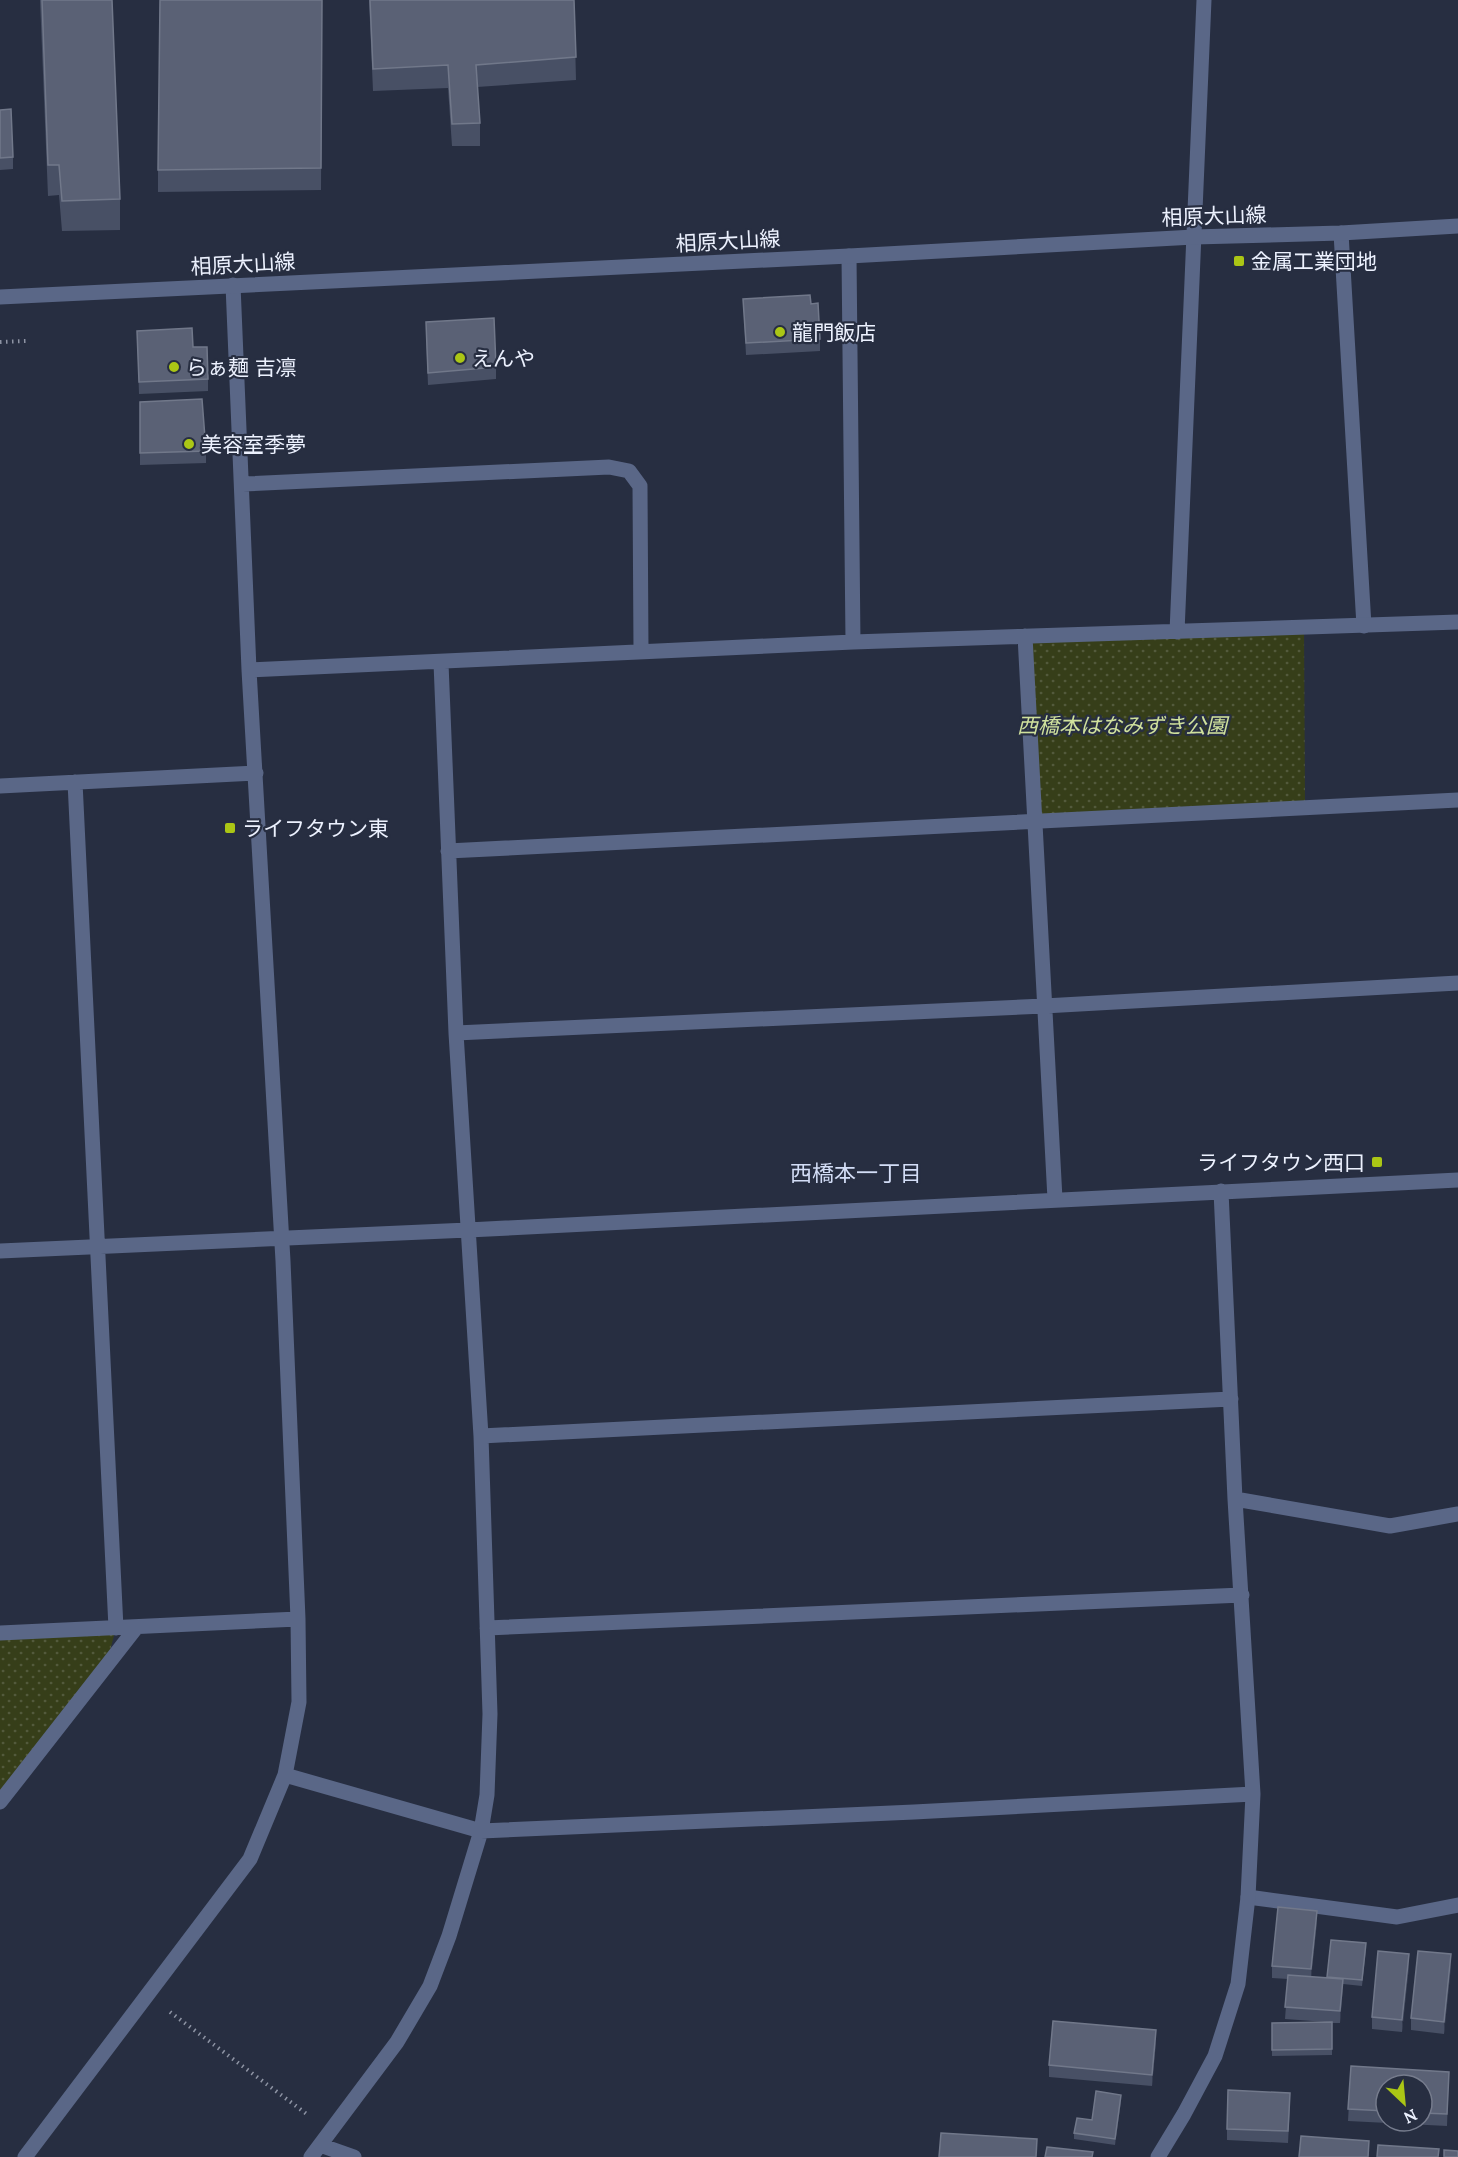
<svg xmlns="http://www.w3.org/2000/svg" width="1458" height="2157" font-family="Lora,'Noto Sans JP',serif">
<defs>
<pattern id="green-dots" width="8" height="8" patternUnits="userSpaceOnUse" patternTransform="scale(1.5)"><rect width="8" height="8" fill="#363e19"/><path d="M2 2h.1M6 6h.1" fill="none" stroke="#535a3c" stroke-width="1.8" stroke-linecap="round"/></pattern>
</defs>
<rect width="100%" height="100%" fill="#272e41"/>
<path fill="url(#green-dots)" d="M1304,628L1305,808L1036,820L1025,636Z
M116,1628L107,1662L0,1802V1633Z"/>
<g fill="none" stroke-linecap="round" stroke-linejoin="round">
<path stroke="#8e94a4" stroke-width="4" stroke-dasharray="1.5 4.5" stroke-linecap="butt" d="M0,342L27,341
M170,2012L308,2115"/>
<path stroke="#5a6787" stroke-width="15" d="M1341,233L1364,626
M1248,1897L1397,1917L1458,1905"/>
<path stroke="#5a6787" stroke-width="15" d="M849,256L853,642
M243,484L609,467L629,471L640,486L641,650
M1177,632L1204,0
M1025,636L1055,1199
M249,670L853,642L1458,622
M75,782L116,1628
M0,786L256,773
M448,851L1458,800
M456,1033L1044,1006L1458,983
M0,1251L468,1230L1458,1180
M481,1436L1231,1399
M1235,1499L1390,1526L1458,1514
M487,1628L1242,1595
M0,1633L298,1619
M285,1775L481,1831L914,1812L1253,1794
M0,1802L136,1628
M320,2145L354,2157
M25,2157L250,1859L285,1775L299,1702L298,1619L283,1261L249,670L233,285
M311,2157L397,2042L430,1986L449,1936L481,1831L487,1795L490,1714L481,1436L456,1033L441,663
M1158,2157L1184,2114L1215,2056L1238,1984L1248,1897L1253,1794L1235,1499L1221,1191"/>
<path stroke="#5a6787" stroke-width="15" d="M0,297L849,256L1194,237L1341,233L1458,226"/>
</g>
<path fill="#485065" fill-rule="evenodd" d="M40,0H112L120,199V230L62,231L59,195L48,196Z
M322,0L321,190L158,192V170Z
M369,0H574L576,80L477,87L480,123V146H452L448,88L373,91Z
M0,110L13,157V169L0,170Z
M743,299L811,304L820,339V351L746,355Z
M137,331L208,379V391L139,394Z
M426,334L496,367V379L428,385Z
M140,402L206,451V463L140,465Z
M1317,1922L1311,1977L1327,1978L1366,1949L1362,1986L1343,1984L1340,2023H1332V2055L1272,2056V2023L1326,2022L1285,2019L1288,1979L1272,1978V1966Z
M1409,1966L1402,2032L1372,2029V2017Z
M1451,1966L1444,2034L1411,2030V2018Z
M1156,2042L1152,2086L1049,2077V2065Z
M1351,2066L1449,2072L1447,2126L1348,2121ZM1386,2085H1422V2121H1386Z
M1121,2101L1115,2145L1074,2139V2133Z
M1290,2105L1288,2143L1227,2140V2129Z"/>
<path fill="#343b4f" d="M1317,1911V1922L1311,1981V1969Z
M1409,1954V1966L1402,2032V2020Z
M1451,1954V1966L1444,2034V2022Z
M1343,1979V1990L1340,2023V2011Z
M1156,2030V2042L1152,2086V2075Z
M1121,2095V2101L1115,2145V2139Z"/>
<path fill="#5a6175" stroke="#71788a" stroke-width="1.5" d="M42,0H112L120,199L62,201L59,165H48Z
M160,0H322L321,168L158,170Z
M370,0H574L576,57L476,65L480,123L452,124L448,65L373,69Z
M11,109L13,157L0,158V110Z
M810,295L811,304L818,303L820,339L746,343L743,299Z
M494,318L496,367L428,373L426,322Z
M192,328L193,347H207L208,379L139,382L137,331Z
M202,399L206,451L140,453V402Z
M1278,1907L1317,1911L1311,1969L1272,1966Z
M1331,1940L1366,1943L1362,1980L1327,1977Z
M1378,1951L1409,1954L1402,2020L1372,2017Z
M1418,1951L1451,1954L1444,2022L1411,2018Z
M1288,1975L1343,1979L1340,2011L1285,2007Z
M1053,2021L1156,2030L1152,2075L1049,2065Z
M1332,2022V2049L1272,2050V2023Z
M1351,2066L1449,2072L1447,2114L1422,2113V2085H1386V2111L1348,2109Z
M1228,2090L1290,2093L1288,2131L1227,2129Z
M1096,2091L1121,2095L1115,2139L1074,2133L1077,2118L1092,2120Z
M941,2133L1037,2139L1036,2157H939Z
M1301,2136L1369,2141L1368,2157H1299Z
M1378,2145L1439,2149L1438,2157H1377Z
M1047,2147L1093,2152L1092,2157H1045Z
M1444,2150L1458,2151V2157H1444Z"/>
<g fill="#abc615" stroke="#272e41" stroke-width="2">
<rect x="1233" y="255" width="12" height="12" rx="3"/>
<circle cx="780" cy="332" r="6"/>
<circle cx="460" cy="358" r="6"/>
<circle cx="174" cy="367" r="6"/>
<circle cx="189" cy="444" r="6"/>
<rect x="224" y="822" width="12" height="12" rx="3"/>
<rect x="1371" y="1156" width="12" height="12" rx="3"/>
</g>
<g text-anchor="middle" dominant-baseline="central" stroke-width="4.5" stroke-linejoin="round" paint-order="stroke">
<g font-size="21" fill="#ecf1fe" stroke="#272e41">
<text transform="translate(1214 216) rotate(-2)">相原大山線</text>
<text transform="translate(728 241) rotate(-3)">相原大山線</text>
<text transform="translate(243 264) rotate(-3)">相原大山線</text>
</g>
<g font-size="21" fill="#ecf1fe" stroke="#272e41" text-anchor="start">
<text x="1251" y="261">金属工業団地</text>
<text x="792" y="332">龍門飯店</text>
<text x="472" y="358">えんや</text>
<text x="186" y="367">らぁ麺 吉凛</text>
<text x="201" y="444">美容室季夢</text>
<text x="242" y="828">ライフタウン東</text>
<text x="1365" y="1162" text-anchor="end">ライフタウン西口</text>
</g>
<g font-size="21" font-style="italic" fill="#d0e19d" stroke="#272e41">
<text x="1122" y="725">西橋本はなみずき公園</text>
</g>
<g font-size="22" fill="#d3ddf6" stroke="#272e41">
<text x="856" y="1173">西橋本一丁目</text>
</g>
</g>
<g transform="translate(1404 2103) rotate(154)"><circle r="28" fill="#272e41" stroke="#767c8d" stroke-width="1.5"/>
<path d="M0-4.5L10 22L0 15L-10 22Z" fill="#abc615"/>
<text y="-9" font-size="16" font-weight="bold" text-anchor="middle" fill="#ecf1fe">N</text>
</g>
</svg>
